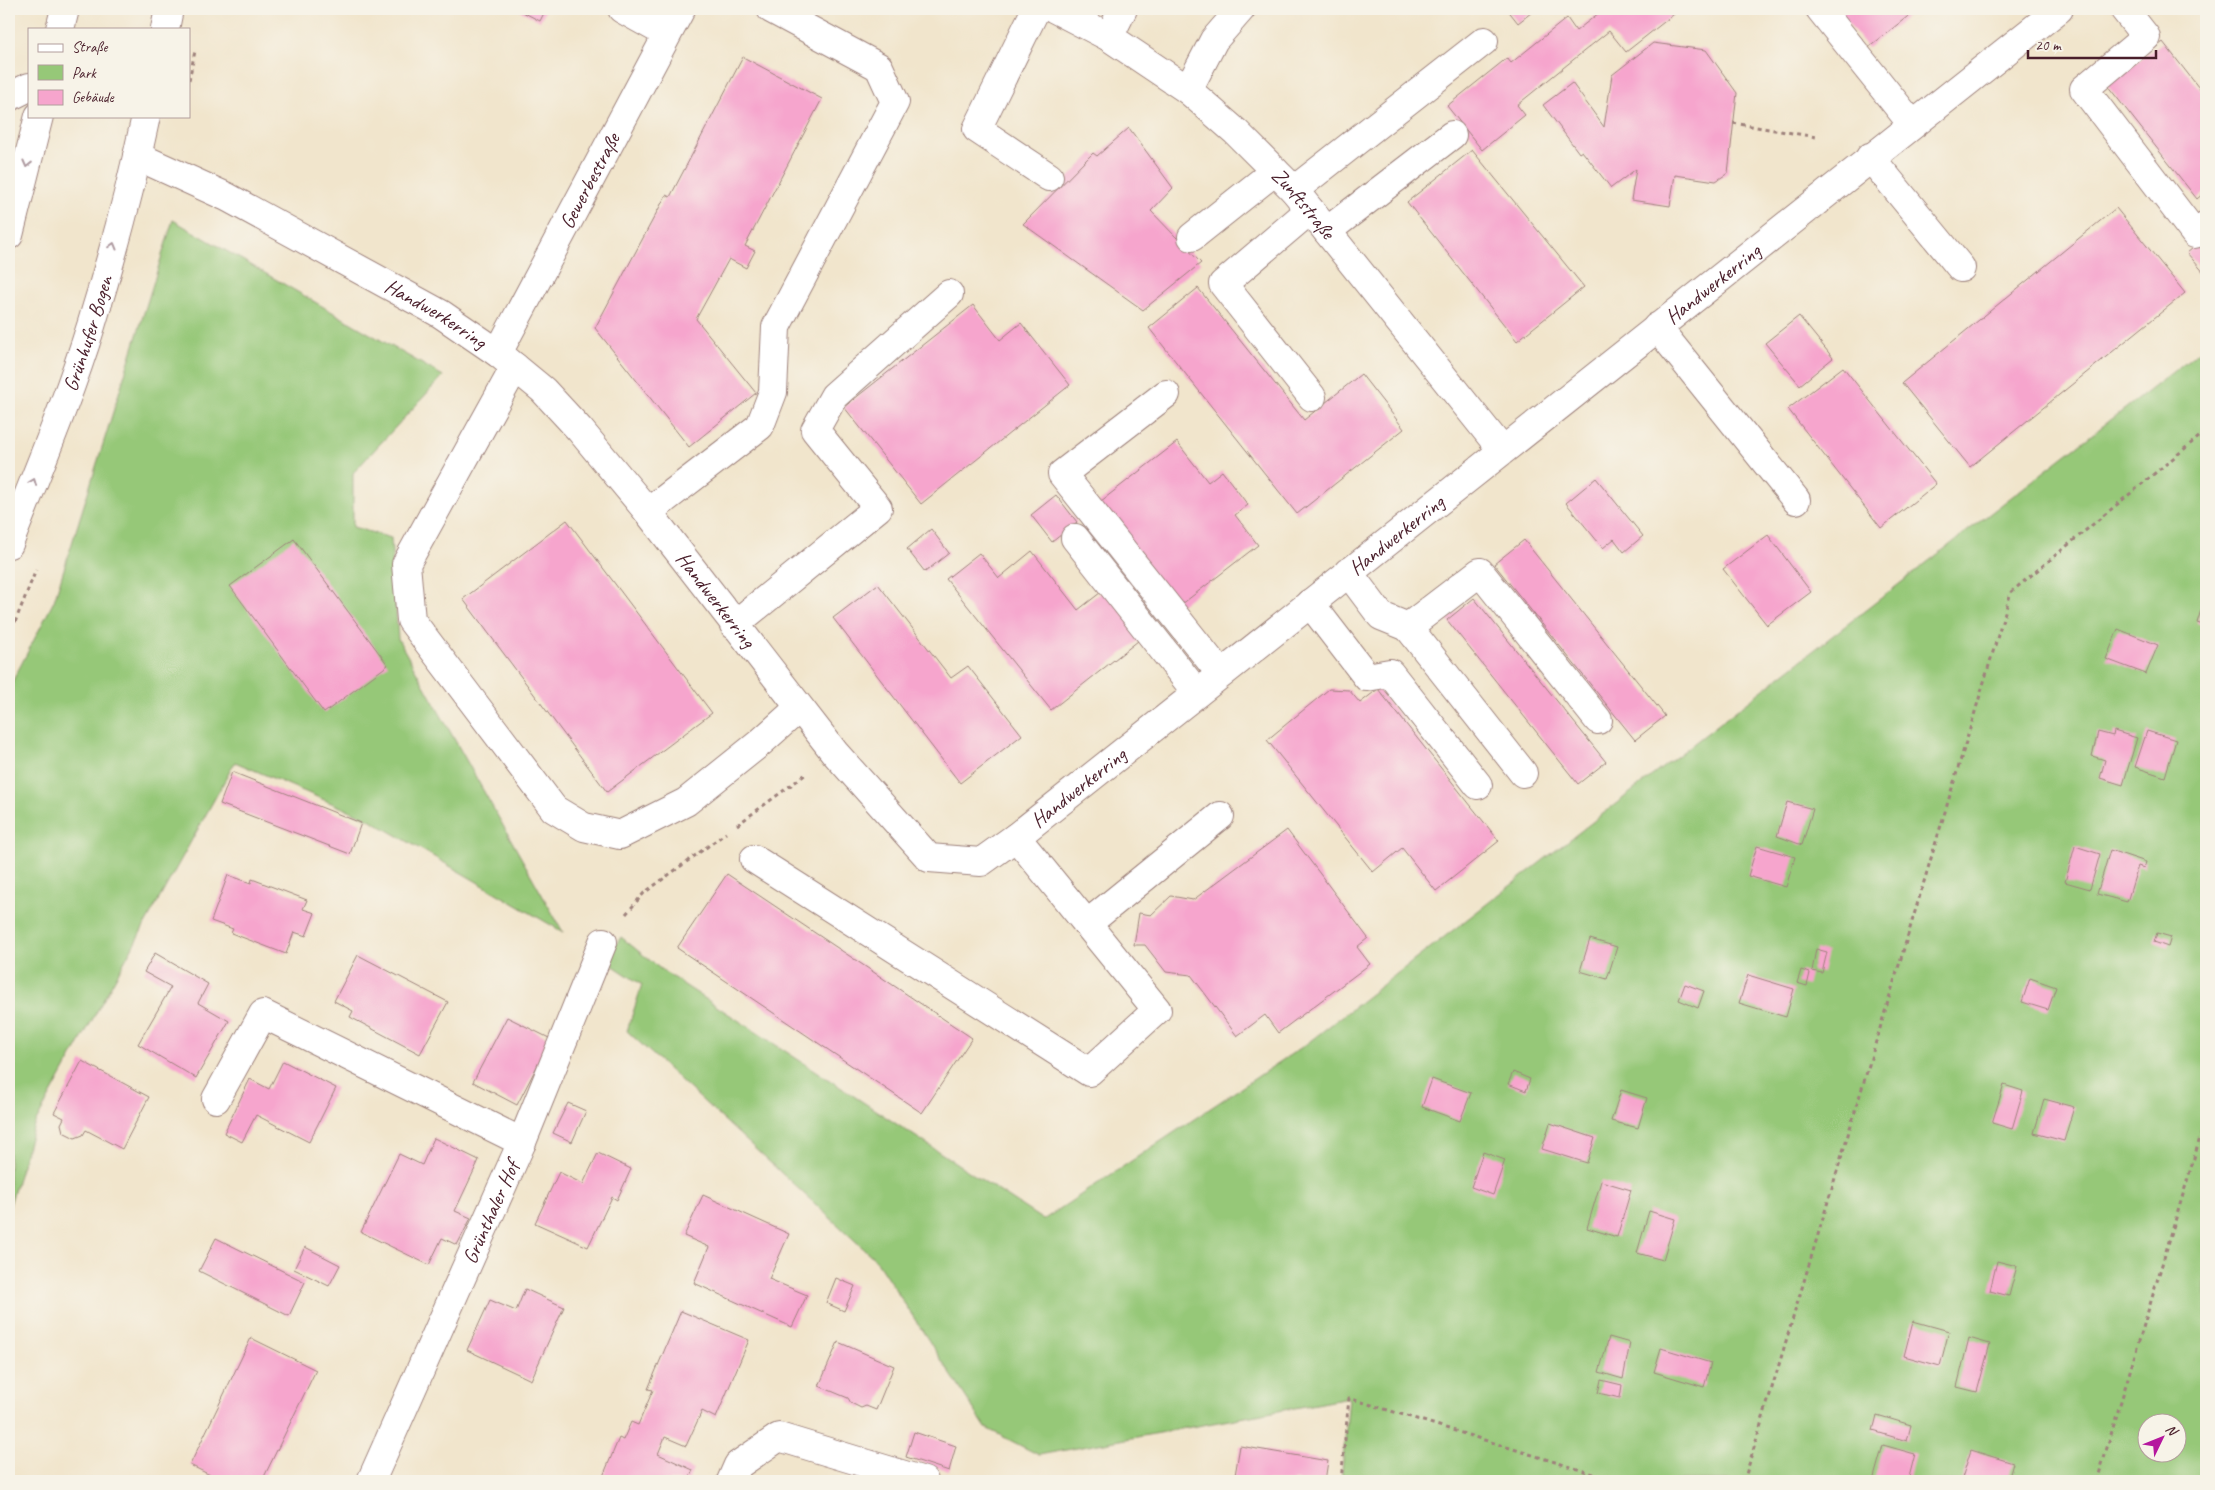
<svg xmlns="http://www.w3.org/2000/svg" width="2215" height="1490" font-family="Caveat,sans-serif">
<rect width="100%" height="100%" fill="#f7f3e8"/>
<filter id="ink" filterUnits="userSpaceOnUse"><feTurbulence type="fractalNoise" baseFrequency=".02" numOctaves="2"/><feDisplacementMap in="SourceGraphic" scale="10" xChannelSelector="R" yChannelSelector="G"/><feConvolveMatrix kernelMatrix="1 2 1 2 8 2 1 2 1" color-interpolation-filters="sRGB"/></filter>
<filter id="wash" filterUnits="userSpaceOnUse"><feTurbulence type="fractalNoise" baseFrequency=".0096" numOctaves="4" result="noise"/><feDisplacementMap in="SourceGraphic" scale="20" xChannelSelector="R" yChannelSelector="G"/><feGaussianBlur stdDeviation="1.12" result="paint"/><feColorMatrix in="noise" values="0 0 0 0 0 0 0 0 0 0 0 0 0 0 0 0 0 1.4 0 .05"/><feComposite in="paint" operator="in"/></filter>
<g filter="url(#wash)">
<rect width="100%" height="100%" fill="#f1e5cc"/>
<path fill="#96c878" stroke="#707452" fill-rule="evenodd" d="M173,220L443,376L353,473V527L391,538L398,639L563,932L369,819L235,762L34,1125L9,1208V688L54,601Z
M2206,346V1481H1341L1349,1398L1039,1455L986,1428L876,1260L627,1031L642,985L606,961L621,937L663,971L1043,1220L1305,1045ZM2148,1422H2178V1452H2148Z"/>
<g id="blocks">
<path fill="#f6a5cd" d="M517,9H546L540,21Z
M1507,9H1536L1518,23Z
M1604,9H1676L1678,11L1626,52L1609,31L1517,105L1525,115L1482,150L1447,106L1507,58L1511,63L1567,18L1576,31Z
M1837,9H1917L1868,48Z
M2163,42L2206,97V191L2197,199L2107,85Z
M1653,43L1706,50L1737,93L1728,173L1716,181L1675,175L1670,206L1631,200L1636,169L1611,188L1582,151L1579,153L1543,105L1572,83L1604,127L1612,75Z
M743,57L822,99L745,246L755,251L746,268L729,259L696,319L756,393L689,447L595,328L666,195L670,197Z
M1129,128L1173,188L1151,211L1201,263L1143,310L1023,224L1093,153L1097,156Z
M1472,150L1584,287L1517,341L1407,202Z
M2116,208L2185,293L1970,467L1902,383Z
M2204,239L2206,241V275L2187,253Z
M1198,288L1304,420L1361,374L1404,429L1297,514L1149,328Z
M973,305L1000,340L1021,323L1070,385L921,504L844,407Z
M1799,316L1833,358L1800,385L1765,343Z
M1843,367L1936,484L1881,528L1788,409Z
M1177,442L1208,482L1222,471L1248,505L1235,515L1258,545L1177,608L1096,505Z
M1596,478L1643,536L1624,552L1614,539L1603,548L1566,503Z
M1056,495L1077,522L1052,542L1031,515Z
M2206,517V530L2202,528Z
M567,520L712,713L607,792L463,599Z
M931,529L949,553L925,572L907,549Z
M1768,535L1811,592L1767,625L1723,569Z
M294,539L388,665L324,713L230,586Z
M1524,540L1665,716L1635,740L1494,564Z
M1032,551L1078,610L1105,589L1143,637L1051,710L946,579L979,553L999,578Z
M878,584L951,678L968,666L1022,735L960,783L833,618Z
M2206,594V626L2197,623Z
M1474,598L1606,762L1578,784L1447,620Z
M2118,629L2158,645L2146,674L2106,659Z
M1329,689L1349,690L1360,703L1378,689L1499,841L1436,891L1402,848L1373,872L1267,740Z
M2114,731L2137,738L2123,785L2100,778L2105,760L2092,756L2098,732L2113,736Z
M2147,731L2176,740L2165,777L2135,767Z
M232,772L361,823L350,854L220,804Z
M1787,802L1813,809L1802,845L1777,836Z
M1287,830L1368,938L1357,947L1370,964L1278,1033L1265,1015L1237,1036L1191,975L1166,972L1145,945H1134L1139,913L1151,915L1171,896L1193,900Z
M1757,846L1795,857L1786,887L1748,876Z
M2075,846L2100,854L2090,889L2065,882Z
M2110,850L2146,862L2144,868L2138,866L2127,902L2097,894Z
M727,874L972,1038L922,1113L677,948Z
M228,875L251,883L252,879L307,900L303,909L315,913L306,936L294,932L286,954L231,933L233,929L211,921Z
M2157,933L2171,937L2168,947L2154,942Z
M1590,939L1617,947L1607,979L1580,971Z
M1816,949L1827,952L1822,973L1812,971Z
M155,953L208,984L198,1003L229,1021L196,1078L138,1044L171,987L144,972Z
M358,955L448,1002L420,1054L350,1017L353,1011L334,1001Z
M1801,970L1810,973L1807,986L1797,983Z
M1748,975L1794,989L1786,1017L1739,1003Z
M2030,978L2056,987L2048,1010L2022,1002Z
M1685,984L1704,991L1698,1008L1679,1000Z
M507,1017L551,1039L517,1105L473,1082Z
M82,1061L149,1097L122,1149L86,1130L83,1135L75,1138L63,1132L61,1124L64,1118L54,1113Z
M283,1061L336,1088L309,1142L256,1115L242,1142L224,1133L250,1079L269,1089Z
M1513,1072L1530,1079L1526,1091L1508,1084Z
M1432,1079L1471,1093L1460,1121L1422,1107Z
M2004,1085L2023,1091L2012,1129L1992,1123Z
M1621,1090L1647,1098L1638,1128L1611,1121Z
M2044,1099L2074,1107L2064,1141L2034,1133Z
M568,1103L586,1111L572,1142L553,1133Z
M1550,1123L1595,1138L1587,1163L1542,1149Z
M434,1138L479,1160L455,1211L471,1218L457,1245L442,1238L429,1265L361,1232L399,1154L422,1165Z
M1483,1152L1505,1160L1493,1195L1471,1187Z
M598,1153L631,1169L617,1200L612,1197L588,1247L535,1223L559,1172L583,1184Z
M1601,1181L1631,1190L1617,1237L1587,1228Z
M703,1195L789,1234L769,1279L807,1295L792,1327L694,1283L709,1247L684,1236Z
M1649,1211L1675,1219L1663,1260L1637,1253Z
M216,1238L305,1282L289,1316L199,1271Z
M305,1247L340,1265L329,1286L294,1269Z
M1997,1261L2017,1266L2009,1296L1990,1291Z
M836,1278L855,1286L844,1311L826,1303Z
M525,1289L564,1307L531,1380L467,1350L490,1300L516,1311Z
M681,1311L749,1340L716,1418L702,1411L686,1446L665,1437L658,1454L693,1470L688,1481H601L619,1438L623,1440L631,1422L638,1425L653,1390L648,1389Z
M1913,1321L1949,1331L1940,1366L1904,1356Z
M1609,1337L1630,1343L1623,1379L1599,1372Z
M251,1338L316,1370L262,1481H222L190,1465Z
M1969,1338L1990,1344L1977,1392L1957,1387Z
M838,1342L894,1366L876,1410L866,1406L861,1408L851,1403L848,1398L819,1386Z
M1661,1348L1711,1363L1704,1387L1654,1372Z
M1601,1380L1622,1385L1620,1398L1598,1393Z
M1877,1415L1911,1425L1907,1441L1873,1431Z
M914,1432L956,1446L949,1471L906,1457Z
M1883,1445L1915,1454L1908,1481H1873Z
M1240,1446L1328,1461L1325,1481H1234Z
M1971,1450L2013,1463L2008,1481H1961Z"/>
</g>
</g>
<g filter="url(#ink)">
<use href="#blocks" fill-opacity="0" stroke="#9e827c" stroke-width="1"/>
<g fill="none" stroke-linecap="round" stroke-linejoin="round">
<g stroke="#9e827c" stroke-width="30">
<g id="minor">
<path d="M622,9L667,34"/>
<path d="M1036,9L977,129L1049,177"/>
<path id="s1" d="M1055,9L1109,37L1188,90L1236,132L1294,190L1502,450"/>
<path d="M1820,9L1912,124"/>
<path d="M2124,9L2146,37L2084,89L2195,234L2206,225"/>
<path d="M1109,37L1123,9"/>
<path d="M1188,90L1214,40L1241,9"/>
<path d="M9,97L29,87"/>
<path id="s2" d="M137,156L227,197L441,314L498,353L543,390L580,430L648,512L835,753L929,858L981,862L1016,837L2059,9"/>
<path d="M1870,157L1961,268"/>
<path d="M1294,190L1484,41"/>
<path d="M1310,210L1223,284L1312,397"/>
<path d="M1327,231L1452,135"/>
<path d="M1192,237L1275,171"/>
<path d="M1657,327L1796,500"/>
<path id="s3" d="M498,353L681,9"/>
<path d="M515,367L406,564L411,620L554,809L584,827L620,835L686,802L761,742L799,708"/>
<path d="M1166,394L1062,474L1221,674"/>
<path d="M648,512L760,426L773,392L776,327L895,102L879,67L771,9"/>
<path d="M1075,538L1197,693"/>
<path d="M1348,572L1381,616L1408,627L1480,572L1598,720"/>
<path d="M1310,603L1367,677L1390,673L1478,785"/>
<path d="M734,625L878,508L815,430L834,396L949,294"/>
<path d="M1408,627L1523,773"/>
<path d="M1016,837L1087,924L1220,816"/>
<path d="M754,859L1089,1072L1157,1010L1087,924"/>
<path d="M216,1099L263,1014L522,1142"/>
<path id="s4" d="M371,1481L522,1142L603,942"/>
<path d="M731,1481L738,1465L779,1437L924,1481"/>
</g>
</g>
<g stroke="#9e827c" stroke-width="30">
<g id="major">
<path d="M60,29L65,9"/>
<path d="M165,29L169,9"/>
<path d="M9,235L39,116"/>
<path id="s5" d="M9,544C37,472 68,400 91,326C112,258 131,187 146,116"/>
</g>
</g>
<path stroke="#9e827c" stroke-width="3" stroke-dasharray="4 4" stroke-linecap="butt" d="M189,80L195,51
M1733,123L1816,137
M9,637L36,570
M737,825L806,774
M626,914L644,893L726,833
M1341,1481L1349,1398L1616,1481
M1744,1481L2011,592L2206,431
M2097,1481L2206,1118"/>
<use href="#minor" stroke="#fff" stroke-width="28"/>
<use href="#major" stroke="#fff" stroke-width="28"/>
</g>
<defs><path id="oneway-chevron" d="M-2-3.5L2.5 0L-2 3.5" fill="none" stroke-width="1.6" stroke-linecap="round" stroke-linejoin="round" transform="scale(1.25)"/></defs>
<g stroke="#ae9aa0">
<use href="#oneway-chevron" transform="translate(27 164) rotate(104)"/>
<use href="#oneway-chevron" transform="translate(113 246) rotate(-75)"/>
<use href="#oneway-chevron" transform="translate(33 482) rotate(-69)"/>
</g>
</g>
<g text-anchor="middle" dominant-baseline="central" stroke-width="4" stroke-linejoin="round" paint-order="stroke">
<g font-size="21" fill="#4a1f2b" stroke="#f7f3e8">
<text stroke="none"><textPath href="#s3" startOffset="195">Gewerbestraße</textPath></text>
<text stroke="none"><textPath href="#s1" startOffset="318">Zunftstraße</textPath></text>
<text stroke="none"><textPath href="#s2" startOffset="2062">Handwerkerring</textPath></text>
<text stroke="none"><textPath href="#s2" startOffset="338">Handwerkerring</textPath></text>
<text stroke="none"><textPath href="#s5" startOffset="225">Grünhufer Bogen</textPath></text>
<text stroke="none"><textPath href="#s2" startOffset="1658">Handwerkerring</textPath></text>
<text stroke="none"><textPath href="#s2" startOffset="742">Handwerkerring</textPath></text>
<text stroke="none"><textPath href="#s2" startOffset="1252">Handwerkerring</textPath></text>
<text stroke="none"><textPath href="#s4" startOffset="294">Grünthaler Hof</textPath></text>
</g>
</g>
<rect width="2215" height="1490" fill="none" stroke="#f7f3e8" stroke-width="30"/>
<rect x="28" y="28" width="162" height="90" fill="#f7f3e8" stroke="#b29e9c"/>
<rect x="38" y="44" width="25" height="8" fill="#ffffff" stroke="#b29e9c"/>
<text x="72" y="52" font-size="15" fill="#4a1f2b">Straße</text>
<rect x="38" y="65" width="25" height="15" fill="#96c878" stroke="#b29e9c"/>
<text x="72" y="78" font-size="15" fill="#4a1f2b">Park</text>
<rect x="38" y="90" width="25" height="15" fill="#f6a5cd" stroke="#b29e9c"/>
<text x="72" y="102" font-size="15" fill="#4a1f2b">Gebäude</text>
<g transform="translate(2162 1438) rotate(47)"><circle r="24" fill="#f7f3e8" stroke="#b29e9c"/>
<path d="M0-4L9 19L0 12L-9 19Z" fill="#b5179e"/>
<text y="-8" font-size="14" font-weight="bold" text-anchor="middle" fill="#4a1f2b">N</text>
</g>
<path d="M2028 50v8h128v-8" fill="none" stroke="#4a1f2b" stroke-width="2.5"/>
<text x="2035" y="50" font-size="15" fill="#4a1f2b" stroke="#f7f3e8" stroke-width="4" paint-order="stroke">20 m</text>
</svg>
